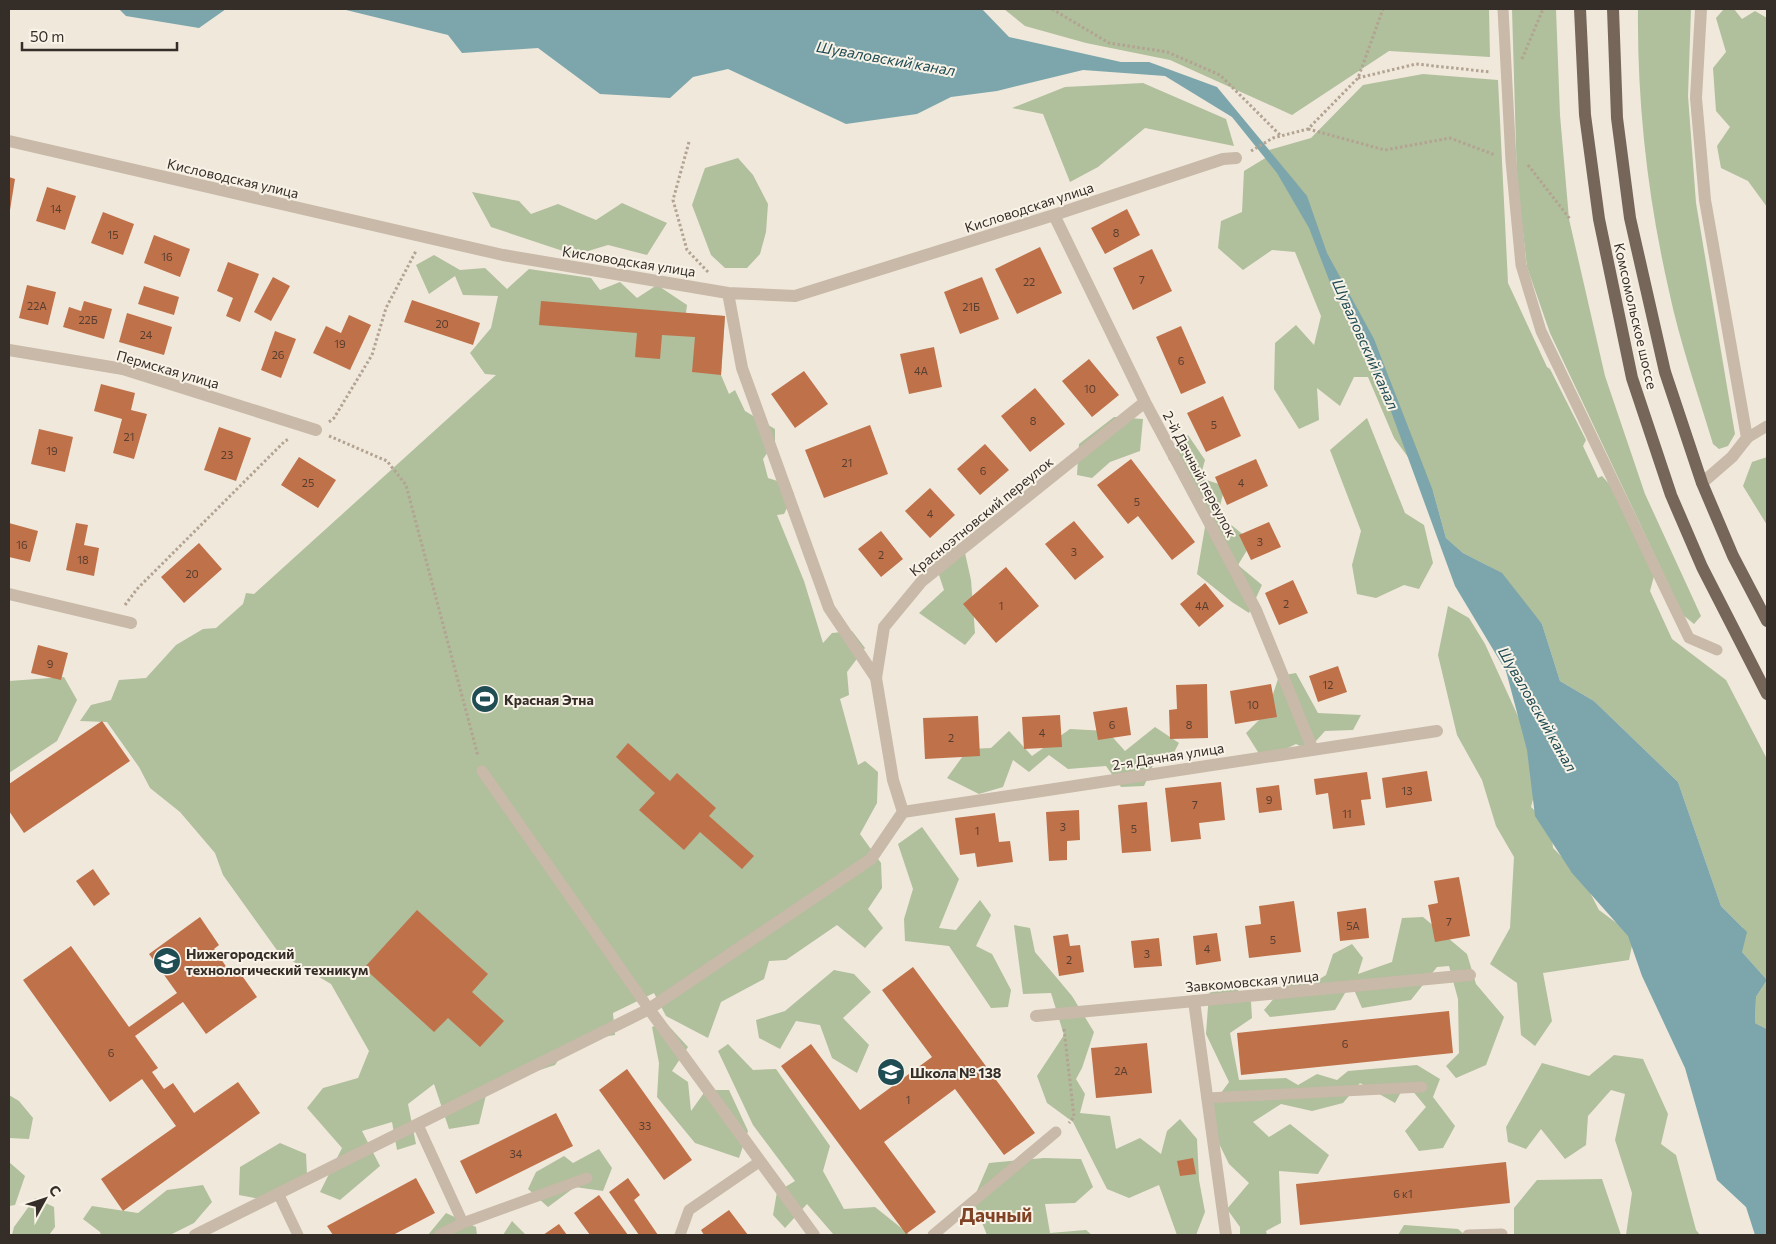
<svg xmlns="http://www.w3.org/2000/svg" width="1776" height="1244" font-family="Commissioner,sans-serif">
<rect width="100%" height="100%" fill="#f0e8db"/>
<path fill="#b0bf9c" d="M1004,9H1489L1490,57L1389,51L1292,115L1170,60L1086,43L1025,26Z
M1512,9H1556L1560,115L1569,219L1605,376L1645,494L1701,616L1694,624L1683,615L1550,333L1527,267L1517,181Z
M1638,9H1691L1688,96L1696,203L1735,434L1728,446L1719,449L1713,444C1698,394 1680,343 1669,291C1648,199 1637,104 1638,9Z
M1724,9H1734L1742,19L1755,11L1767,18V207L1748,181L1721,168L1717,146L1730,127L1716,111L1713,68L1726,52L1716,18Z
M1423,74L1498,80L1508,283L1547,367L1550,369L1586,440L1583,446L1598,478L1602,476L1611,486L1654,576L1650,591L1672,639L1726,680L1767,759V1029L1755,1023L1756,997L1767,980L1742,952L1743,928L1721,906L1678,782L1594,701L1560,681L1542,624L1490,567L1463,553L1446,538L1433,491L1394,438L1368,377H1354L1340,406L1317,388L1319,420L1299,429L1274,389L1275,343L1296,325L1314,345L1321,316L1295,252L1272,250L1243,270L1218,248L1221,221L1242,212L1244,171L1272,154L1269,150L1311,138L1363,85Z
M1143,83L1226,119L1234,146L1145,128L1098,167L1070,182L1043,114L1012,108L1065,87Z
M738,158L753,175L768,204L766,232L760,254L747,268H725L711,255L692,205L705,168Z
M472,192L519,201L531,214L558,204L596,220L622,203L667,223L647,255L608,245L575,255L491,227Z
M434,255L460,270L485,268L507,289L529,269L591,278L600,290L620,282L637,298L657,285L687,305L686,313L725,316L721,375L729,394L735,390L745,411L775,429V442L763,459L768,478L790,485L794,494L784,514L777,515L804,581L823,643L832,633L852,631L865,648L847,672L849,695L840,699L858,765L865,761L878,772L877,803L860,834L881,863L882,888L868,909L883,928L865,948L837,925L786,960L769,961L764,979L721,1002L708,1038L666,1016L654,993L613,1013L615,1035L570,1042L555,1065L488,1087L479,1124L449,1129L434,1084L408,1104L416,1144L397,1150L392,1122L362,1131L380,1166L340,1200L320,1192L342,1148L307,1108L323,1088L358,1078L369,1051L331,984L279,953L223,875L215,853L180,812L150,788L139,767L107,722L80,721L91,705L111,700L119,680L146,678L176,645L203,629L216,628L243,604L246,593L254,594L496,375L485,374L470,353L491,328L498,296L463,295L455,276L429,294L416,265Z
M1114,417L1143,419L1140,451L1110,462L1092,478L1077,475L1079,444Z
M1367,418L1405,513L1424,525L1433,563L1419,589L1404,585L1376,598L1357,594L1352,565L1361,531L1330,450Z
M1188,435L1205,460L1200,478L1225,486L1218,514L1252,542L1238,565L1262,585L1249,613L1232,602L1197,574L1205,527L1197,488L1168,459Z
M1767,457V525L1743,486L1752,462Z
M954,546L965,553L971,580L975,633L965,645L919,613L944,590L934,560Z
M1448,606L1469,618L1485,644L1527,736L1538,780L1531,807L1551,826L1553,848L1582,877L1599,910L1634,936L1629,960L1543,973L1552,1021L1535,1046L1521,1035L1517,983L1490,964L1510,928L1514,857L1496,826L1482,780L1457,735L1438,655Z
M1296,673L1318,713L1361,715L1353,730L1325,731L1308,750L1296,744L1263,760L1246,733L1267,712L1279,676Z
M64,677L77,700L57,741L9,773V681Z
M1155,727L1179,743L1171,758L1154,763L1144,786L1121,787L1106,766L1068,769L1049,755L1029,772L1013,760L1003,787L979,794L947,778L968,749L991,748L1009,731L1032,756L1070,729L1107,731L1125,751Z
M922,827L959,879L939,928L956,930L980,900L991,915L976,946L992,954L1011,990L1008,1007L991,1008L949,946L905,941L904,919L913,889L898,844Z
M1423,917L1467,954L1476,984L1504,1017L1486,1065L1456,1078L1446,1066L1459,1053L1458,999L1449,966L1437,967L1411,1000L1362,1008L1351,983L1335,1010L1270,1017L1264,1010L1289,981L1310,985L1326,975L1333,954L1352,944L1363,958L1358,974L1392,962L1402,918Z
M1014,925L1030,928L1035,952L1072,996L1094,1032L1082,1068L1076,1079L1085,1094L1080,1113L1110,1116L1116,1149L1140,1138L1161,1154L1167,1131L1180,1119L1197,1139L1199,1180L1205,1212L1196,1235H1177L1159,1185L1129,1198L1107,1189L1073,1122L1047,1103L1037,1076L1064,1035L1051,993L1023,994Z
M834,970L854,974L871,992L843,1018L869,1045L857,1073L832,1058L820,1025L796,1021L780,1049L759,1038L756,1020L785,1011Z
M1232,985L1251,1002L1252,1018L1230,1033L1239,1080L1286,1078L1298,1085L1317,1074L1337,1080L1348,1071L1417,1065L1440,1079L1433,1097L1455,1126L1443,1148L1419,1151L1405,1131L1426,1107L1406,1083L1395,1103L1360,1083L1343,1103L1312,1111L1281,1104L1253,1122L1269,1137L1290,1124L1329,1155L1318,1174L1279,1171L1281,1223L1266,1231L1267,1235H1240V1227L1227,1209L1249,1183L1229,1164L1205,1115L1229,1082L1206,1034L1209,993Z
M665,1022L688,1047L672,1071L688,1082L691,1111L706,1090H729L748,1131L739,1158L695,1143L657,1097L659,1063L652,1027Z
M728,1044L753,1070L776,1069L830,1146L823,1171L844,1209L875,1207L910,1235H834L807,1204L785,1228L773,1215L777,1192L795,1181L753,1125L718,1051Z
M1614,1055L1643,1059L1668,1114L1661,1144L1676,1155L1696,1230L1700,1235H1626L1632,1193L1615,1140L1625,1094L1611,1090L1588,1116L1586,1145L1565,1159L1541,1129L1526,1149L1508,1142L1506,1127L1542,1063L1589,1076Z
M9,1095L19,1101L33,1118L29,1139L9,1138Z
M280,1143L306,1154L307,1174L260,1199L239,1195L240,1167Z
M599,1149L612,1168L603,1191L575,1187L548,1207L528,1189L536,1172L564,1156L573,1163Z
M1044,1158L1081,1159L1093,1187L1075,1203L1045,1204L1050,1233L1086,1230L1092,1235H987L973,1200L989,1163Z
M9,1162L25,1176L15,1205L9,1206Z
M1602,1179L1621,1235H1514V1208L1537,1180Z
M203,1185L212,1202L194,1223L170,1235H101L100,1232L83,1219L92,1206L138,1213L167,1190Z
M35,1198L54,1207L55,1227L49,1235H12L14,1227Z
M446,1213L476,1227L477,1235H398H428Z
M512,1221L526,1235H503Z
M1404,1225L1458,1229L1465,1235H1398Z"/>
<path fill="#7ca6ac" d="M119,9H226L199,28L126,16Z
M342,9H982L1009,37L1121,62H1149L1217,87L1307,196L1327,253L1374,339L1433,491L1446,538L1463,553L1502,573L1542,624L1560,681L1594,701L1678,782L1721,906L1747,932L1742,952L1767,980L1756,997L1755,1023L1767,1029V1235H1755L1746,1207L1717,1180L1685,1068L1642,976L1628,936L1572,873L1535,816L1527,750L1506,671L1455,586L1381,384L1331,285L1309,228L1277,173L1232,117L1165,76L1083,70L997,91L951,97L917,114L846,124L728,69L693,77L670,98L600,94L538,48L462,53L448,35Z"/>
<path fill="#bf714a" d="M9,177L15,179L10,210H9Z
M47,187L76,196L65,230L36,221Z
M1127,209L1140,235L1105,254L1091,228Z
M103,212L134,224L123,255L91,243Z
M154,235L190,249L180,277L144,263Z
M1040,247L1062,293L1017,314L995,269Z
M1152,249L1172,291L1133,310L1113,268Z
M228,262L259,274L240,322L226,316L233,298L217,291Z
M273,277L290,286L271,321L254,312Z
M982,277L999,319L960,334L944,292Z
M27,285L56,292L48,325L19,318Z
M144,286L179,297L174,315L138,304Z
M412,300L480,323L473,345L404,322Z
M84,301L112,309L104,339L63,327L69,307L81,311Z
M541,301L725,316L721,375L692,372L695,337L662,335L660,359L635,357L637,333L539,325Z
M127,313L172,327L164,355L119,342Z
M349,315L371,325L350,370L313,353L326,326L341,333Z
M1181,326L1206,383L1181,394L1156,337Z
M275,331L296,339L281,378L261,370Z
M934,347L942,387L909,394L900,354Z
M1089,359L1119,395L1092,417L1062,381Z
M804,371L828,404L795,428L771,394Z
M101,384L135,393L131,410L147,414L134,459L113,453L122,419L94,411Z
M1035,388L1065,424L1030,452L1001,416Z
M1223,396L1241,436L1206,452L1187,413Z
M870,425L888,474L824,498L805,450Z
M219,427L251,438L236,481L204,470Z
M39,429L73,437L65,472L31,464Z
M985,444L1009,470L980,495L957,469Z
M299,457L336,480L318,508L281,485Z
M1131,459L1195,542L1172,560L1138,516L1128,524L1097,485Z
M1256,459L1268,486L1227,505L1215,477Z
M930,488L955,515L930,538L905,511Z
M1074,521L1104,557L1075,580L1045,544Z
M1269,522L1281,547L1251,560L1239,535Z
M9,523L38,531L30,562L9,557Z
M76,523L88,525L84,545L99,548L94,576L66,570Z
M881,531L903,559L881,577L858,549Z
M199,543L222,569L184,603L161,577Z
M1006,567L1039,606L996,643L963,604Z
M1293,580L1308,613L1279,625L1265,593Z
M1205,583L1224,606L1199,627L1180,604Z
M38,645L68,653L61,680L31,673Z
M1338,666L1347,692L1318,702L1309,676Z
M1207,684L1208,738L1170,739L1169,710L1177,709L1176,685Z
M1271,684L1277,717L1235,724L1230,691Z
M1127,707L1131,735L1098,740L1093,712Z
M1060,715L1062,747L1024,749L1022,717Z
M978,716L980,756L925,759L923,718Z
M102,721L130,761L24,833L9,811V784Z
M628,743L670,781L677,773L716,808L709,816L754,856L742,869L700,832L684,850L639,810L655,793L616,757Z
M1427,771L1432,801L1386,808L1382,778Z
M1367,772L1371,799L1361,800L1365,825L1333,829L1328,793L1316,795L1314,779Z
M1221,782L1225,820L1199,823L1201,839L1171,842L1165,788Z
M1279,785L1282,810L1259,813L1256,788Z
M1147,802L1151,851L1122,853L1118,805Z
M1079,810L1080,840L1067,841V860L1049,861L1046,812Z
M995,813L999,842L1010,841L1013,862L977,867L975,853L960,855L955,818Z
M93,869L110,894L94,906L76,881Z
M1459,877L1470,936L1435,942L1428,905L1438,903L1434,881Z
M1294,901L1301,952L1249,958L1245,926L1261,924L1259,906Z
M1366,908L1369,938L1340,941L1337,912Z
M417,910L488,974L472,992L504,1021L480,1047L448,1018L434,1032L364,968Z
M200,917L219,945L214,949L232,975L238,970L257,997L206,1034L183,1002L135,1036L158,1068L152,1072L164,1089L173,1083L194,1113L238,1082L260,1113L123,1211L101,1179L176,1126L142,1079L110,1102L23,980L71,946L129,1027L177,993L149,954Z
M1217,933L1221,961L1196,965L1193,936Z
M1068,934L1070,946L1080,945L1084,972L1059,976L1053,936Z
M1159,938L1162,966L1134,968L1131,941Z
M913,967L1035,1133L1004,1155L955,1089L884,1142L936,1212L906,1234L781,1066L811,1044L860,1110L932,1057L882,990Z
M1449,1011L1453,1053L1241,1075L1237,1033Z
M1147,1043L1152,1093L1096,1098L1091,1048Z
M627,1069L692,1160L664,1180L599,1090Z
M556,1113L573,1146L476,1194L460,1161Z
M1193,1158L1196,1174L1180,1176L1177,1161Z
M1506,1162L1510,1203L1300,1225L1296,1184Z
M416,1178L435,1213L393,1235H333L327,1226Z
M628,1178L640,1195L634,1200L658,1235H639L609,1192Z
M599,1195L628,1235H590L574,1213Z
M729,1210L748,1235H704L701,1230Z
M559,1224L567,1235H543Z"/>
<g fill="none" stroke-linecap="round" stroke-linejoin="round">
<path stroke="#b3a392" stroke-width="3" stroke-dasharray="2.5 2.5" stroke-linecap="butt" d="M1052,9L1109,43L1167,52L1220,75L1281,136
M1522,59L1543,9
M1358,78L1416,64L1491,72
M1308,129L1385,150L1450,138L1495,155
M689,142L673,200L687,250L709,273
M1251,151L1273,138L1308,129L1358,78L1383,9
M1528,165L1570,219
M329,422L334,418L372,355L386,308L416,251
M329,436L387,461L406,485L478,756
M125,605L137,589L285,441L289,439
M1064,1029L1074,1117L1069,1123"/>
<path stroke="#c8b9a8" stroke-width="11" d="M1503,9L1511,161L1521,265L1541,331L1689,638L1717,650
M1747,438L1767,426
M482,771L649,1009
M1207,1098L1422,1087
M418,1125L463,1223
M278,1193L298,1235
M439,1235L463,1223L587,1178
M680,1235L689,1210L759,1162
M933,1235L1056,1132
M1468,1235L1502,1234"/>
<path stroke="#c8b9a8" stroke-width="12" d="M1701,9L1696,98L1705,200L1747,438L1732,457L1702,483
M9,141L503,255L728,293L795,296L1054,215L1223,159L1236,158
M1054,215L1145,402L1256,610L1313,750
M728,293L742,368L829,608L876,678L893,780L903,812
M9,350L123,369L316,430
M9,594L131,623
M876,678L884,627L922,581L1145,402
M903,812L1437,731
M1194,1001L1226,1235
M649,1009L814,1235
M1036,1016L1470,975
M195,1235L649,1009L871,859L903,812"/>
<path stroke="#76665a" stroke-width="12" d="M1580,9L1585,115L1599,219L1632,378L1671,495L1702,567L1767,694
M1613,9L1617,118L1630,218L1665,372L1702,483L1733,556L1767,621"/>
</g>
<defs>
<g id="stadium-disc" transform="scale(1.4375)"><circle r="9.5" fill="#204c54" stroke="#f8f2e7"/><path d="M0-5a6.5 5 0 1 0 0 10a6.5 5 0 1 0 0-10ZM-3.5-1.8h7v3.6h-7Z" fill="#fff"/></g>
<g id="university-disc" transform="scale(1.4375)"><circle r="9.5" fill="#204c54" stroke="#f8f2e7"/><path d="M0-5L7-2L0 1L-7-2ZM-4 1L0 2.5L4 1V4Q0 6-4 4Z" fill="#fff"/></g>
<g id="school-disc" transform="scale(1.4375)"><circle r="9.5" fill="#204c54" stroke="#f8f2e7"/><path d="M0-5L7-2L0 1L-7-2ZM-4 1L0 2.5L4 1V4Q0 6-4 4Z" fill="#fff"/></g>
</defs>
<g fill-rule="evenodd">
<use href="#stadium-disc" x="485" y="699"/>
<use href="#university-disc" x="167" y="961"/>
<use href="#school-disc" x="891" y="1072"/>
</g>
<g text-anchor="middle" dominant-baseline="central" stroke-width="4" stroke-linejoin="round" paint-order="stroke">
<g font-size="11" fill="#583e30">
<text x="56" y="208">14</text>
<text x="1116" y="232">8</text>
<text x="113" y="234">15</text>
<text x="167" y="256">16</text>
<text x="1142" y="279">7</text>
<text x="1029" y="281">22</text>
<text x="37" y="305">22А</text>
<text x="971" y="306">21Б</text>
<text x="88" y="319">22Б</text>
<text x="442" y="323">20</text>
<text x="146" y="334">24</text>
<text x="340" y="343">19</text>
<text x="278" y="354">26</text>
<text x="1181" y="360">6</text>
<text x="921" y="370">4А</text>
<text x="1090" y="388">10</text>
<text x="1033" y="420">8</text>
<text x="1214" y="424">5</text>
<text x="129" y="436">21</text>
<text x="52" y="450">19</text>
<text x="227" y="454">23</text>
<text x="847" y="462">21</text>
<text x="983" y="470">6</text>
<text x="308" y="482">25</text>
<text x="1241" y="482">4</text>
<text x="1137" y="501">5</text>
<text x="930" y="513">4</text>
<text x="1260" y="541">3</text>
<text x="22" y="544">16</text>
<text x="1074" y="551">3</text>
<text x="881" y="554">2</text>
<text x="83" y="559">18</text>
<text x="192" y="573">20</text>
<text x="1286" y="603">2</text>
<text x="1001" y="605">1</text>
<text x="1202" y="605">4А</text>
<text x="50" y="663">9</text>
<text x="1328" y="684">12</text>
<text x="1253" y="704">10</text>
<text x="1112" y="724">6</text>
<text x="1189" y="724">8</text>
<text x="1042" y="732">4</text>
<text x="951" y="737">2</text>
<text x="1407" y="790">13</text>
<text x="1269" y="799">9</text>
<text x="1195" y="804">7</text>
<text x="1347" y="813">11</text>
<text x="1063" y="826">3</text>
<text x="1134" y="828">5</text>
<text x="977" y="830">1</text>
<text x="1449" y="921">7</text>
<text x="1353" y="925">5А</text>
<text x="1273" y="939">5</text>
<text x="1207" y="948">4</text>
<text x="1147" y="953">3</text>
<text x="1069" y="959">2</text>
<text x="1345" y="1043">6</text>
<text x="111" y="1052">6</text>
<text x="1121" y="1070">2А</text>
<text x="908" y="1099">1</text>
<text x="645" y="1125">33</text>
<text x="516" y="1153">34</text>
<text x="1403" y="1193">6 к1</text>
</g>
<g font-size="14" fill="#352d28" stroke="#f8f2e7">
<text transform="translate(233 178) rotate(13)">Кисловодская улица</text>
<text transform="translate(1029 207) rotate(-18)">Кисловодская улица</text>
<text transform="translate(629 261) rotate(9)">Кисловодская улица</text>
<text transform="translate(1636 316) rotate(77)">Комсомольское шоссе</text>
<text transform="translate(168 369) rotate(16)">Пермская улица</text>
<text transform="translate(1200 474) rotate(62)">2-й Дачный переулок</text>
<text transform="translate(981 516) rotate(-39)">Красноэтновский переулок</text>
<text transform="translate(1168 756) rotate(-9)">2-я Дачная улица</text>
<text transform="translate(1252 981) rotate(-5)">Завкомовская улица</text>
</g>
<g font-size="14" font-weight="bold" fill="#352d28" stroke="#f8f2e7" text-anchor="start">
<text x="504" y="699">Красная Этна</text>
<text x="186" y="953">Нижегородский<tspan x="186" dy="16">технологический техникум</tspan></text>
<text x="910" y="1072">Школа № 138</text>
</g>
<g font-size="15" font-style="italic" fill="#204c54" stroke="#f8f2e7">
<text transform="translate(886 58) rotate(10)">Шуваловский канал</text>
<text transform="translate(1366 344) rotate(66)">Шуваловский канал</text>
<text transform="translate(1538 709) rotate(60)">Шуваловский канал</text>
</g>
<g font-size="19" font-weight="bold" fill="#804225" stroke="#f8f2e7">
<text x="996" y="1214">Дачный</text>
</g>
</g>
<rect width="1776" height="1244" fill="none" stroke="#352d28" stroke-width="20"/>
<g transform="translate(45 1199) rotate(50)" stroke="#f8f2e7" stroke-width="4" paint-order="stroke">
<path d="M0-4L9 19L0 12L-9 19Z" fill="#352d28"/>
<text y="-8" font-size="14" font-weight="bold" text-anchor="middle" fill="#352d28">С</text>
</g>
<path d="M22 42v8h155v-8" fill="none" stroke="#352d28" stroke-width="2.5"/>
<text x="30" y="42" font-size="15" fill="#352d28" stroke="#f8f2e7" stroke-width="4" paint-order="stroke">50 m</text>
</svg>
